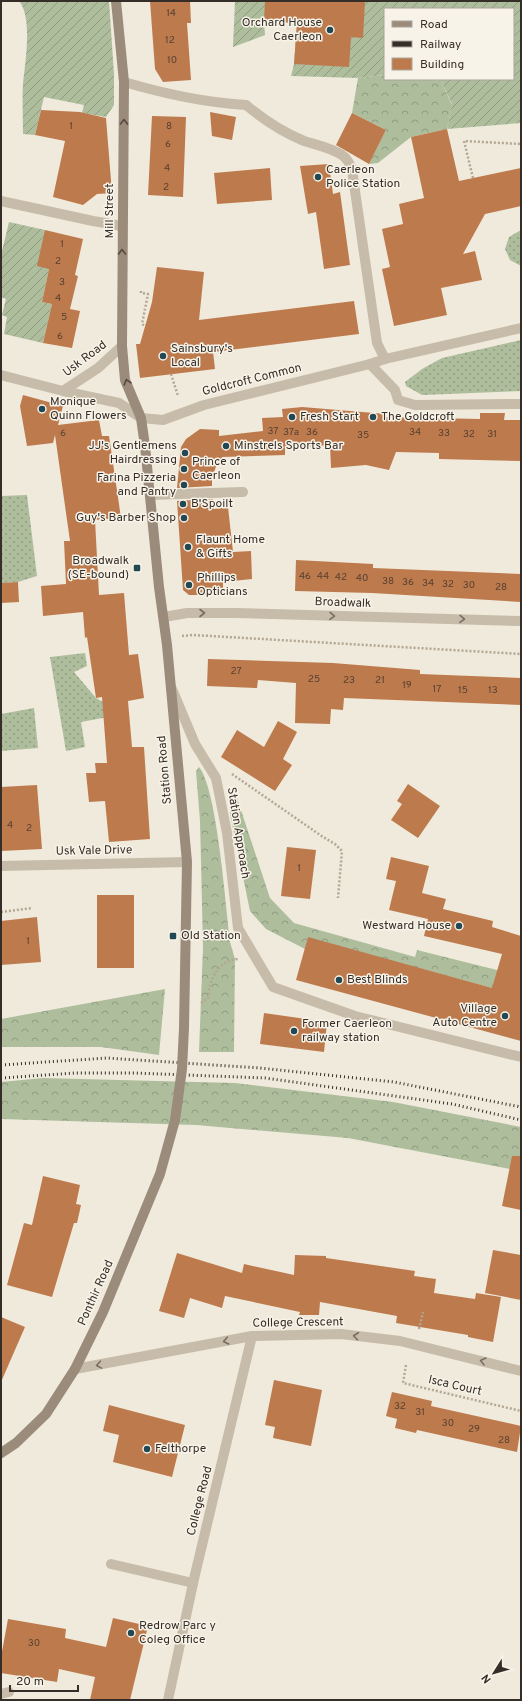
<svg xmlns="http://www.w3.org/2000/svg" width="522" height="1701" font-family="Overpass,sans-serif">
<defs>
<pattern id="grass-dots" width="8" height="8" patternUnits="userSpaceOnUse"><rect width="8" height="8" fill="#aebe9d"/><path d="M2 2h.1M6 6h.1" fill="none" stroke="#8e9b80" stroke-width="1.8" stroke-linecap="round"/></pattern>
<pattern id="forest-crowns" width="20" height="18" patternUnits="userSpaceOnUse"><rect width="20" height="18" fill="#aebe9d"/><path d="M2 6a3 3 0 1 1 6 0M12 15a3 3 0 1 1 6 0" fill="none" stroke="#8e9b80"/></pattern>
<pattern id="garden-furrows" width="10" height="10" patternUnits="userSpaceOnUse"><rect width="10" height="10" fill="#aebe9d"/><path d="M-1 1l2-2M0 10L10 0M9 11l2-2" fill="none" stroke="#8e9b80"/></pattern>
</defs>
<rect width="100%" height="100%" fill="#f0eadc"/>
<path fill="url(#grass-dots)" d="M521,230V266L510,260L505,249L509,237Z
M521,340V391L422,395L406,386L405,382L422,369L442,358Z
M27,495L37,576L18,582L1,583V496Z
M85,653L87,666L74,672L96,698L124,714L81,722L85,747L66,751L50,657Z
M34,708L38,748L1,751V714Z"/>
<path fill="url(#forest-crowns)" d="M385,75V79H428L441,81L452,105L447,129L411,137L378,163L369,164L386,130L352,113L358,78Z
M199,767C217,788 226,909 230,942L235,959L234,1052H199L203,947L200,821L196,771Z
M234,789L270,898L294,923L415,957L417,950L521,976V996L308,938L305,949L266,929L250,911L230,814Z
M165,989L159,1055L101,1047H1V1019Z
M43,1078L235,1083L393,1102L521,1127V1171L348,1138L196,1125L1,1119V1082Z"/>
<path fill="url(#garden-furrows)" d="M19,1H109L114,74V105L106,117L82,113L84,105L44,97L35,135L23,134C23,117 22,100 23,84C25,63 33,18 19,1Z
M235,1H521V123L447,129L452,104L441,81L428,79H513V9H385V75L358,78L291,76L294,64L297,23L264,21L265,35L233,47Z
M9,222L45,230L49,269L42,302L52,304L43,343L4,334L7,317L2,315L6,299L1,297V255Z"/>
<path fill="#bd7a4d" d="M150,1H190L191,23H187L191,80L163,82L155,69Z
M265,1H365L363,38L351,37L349,67L294,64L297,23L264,21Z
M41,110L80,112L106,118L112,193L97,194L83,205L53,197L65,141L35,135Z
M210,112L236,117L232,140L212,136Z
M352,113L386,130L369,164L336,145Z
M152,116L186,117L183,197L148,195Z
M447,129L459,181L521,168V206L485,214L463,254L475,251L482,280L441,288L447,315L394,326L382,269L390,267L382,229L403,224L399,204L424,198L411,137Z
M329,164L333,194L340,192L350,265L324,269L316,212L308,214L300,166Z
M270,168L272,200L217,204L214,173Z
M45,230L83,239L75,275L78,276L70,309L80,311L72,348L43,343L52,304L42,302L49,269L37,266Z
M157,267L204,272L199,320L354,301L359,334L213,352L215,369L140,378L136,344H140L152,302Z
M23,395L63,406L58,425L99,420L102,436H109L121,518L95,520L99,595L124,593L129,655L138,654L144,698L128,701L132,747H144L150,839L109,842L105,801L89,802L86,773H96L95,763H107L102,697L96,698L87,637L85,638L83,612L43,616L41,586L66,584L64,541H70L55,435L53,443L27,446L20,406Z
M302,407L386,414L385,417L480,419V413H505L504,420H521V461L439,459V453L396,452L389,470L366,465L331,468L330,445L285,448V455L222,457L221,463H217L212,479V486L177,488L181,447L186,439L200,429L219,430V436L263,431L262,418L283,417L282,409Z
M213,499L214,509L228,507L233,552L251,551L252,579L223,582V595H189L183,590L177,501Z
M296,560L373,564V568L521,574V602L372,593L295,591Z
M18,582L19,602L1,603V583Z
M208,659L333,663L420,670V674L521,678V705L344,698L343,710L331,709L330,724L295,723L296,683L258,680L257,688L207,686Z
M278,721L297,732L283,759L292,765L275,791L221,757L237,730L264,747Z
M408,784L440,806L418,838L391,820L402,804L397,801Z
M37,785L42,849L1,851V787Z
M287,847L316,850L310,899L281,896Z
M391,857L429,866L422,893L446,899L443,909L493,921L492,927L521,936V1041L296,980L308,937L492,988L502,954L424,936L428,919L389,910L396,881L386,879Z
M97,895H134V968H97Z
M37,917L41,962L1,965V921Z
M264,1013L327,1022L324,1052L260,1044Z
M512,1156H521V1210L502,1206Z
M43,1176L80,1185L76,1204L81,1205L77,1223H74L52,1297L7,1285L24,1223L32,1225Z
M493,1250L521,1255V1300L485,1293Z
M177,1253L242,1273L244,1264L294,1275L295,1255L326,1256V1258L415,1271L414,1276L436,1279L434,1293L475,1299L476,1293L501,1297L493,1342L468,1337V1335L396,1323L397,1316L320,1302L319,1315H299L300,1312L225,1296L222,1308L190,1298L184,1318L159,1311Z
M1,1317L25,1327L1,1382Z
M274,1380L322,1390L311,1446L273,1438L275,1427L265,1425Z
M392,1392L432,1401L431,1406L521,1426L517,1452L417,1430L416,1433L395,1428L397,1419L386,1416Z
M109,1405L185,1425L172,1477L113,1462L119,1435L103,1431Z
M113,1618L148,1626L130,1700H90L95,1677L59,1669L57,1682L1,1673V1657L8,1619L66,1629L65,1638L106,1647Z"/>
<g fill="none" stroke-linecap="round" stroke-linejoin="round">
<path stroke="#b3a693" stroke-width="2.5" stroke-dasharray="2 2" stroke-linecap="butt" d="M473,178L464,141L521,144
M141,291V293L148,294L142,324L145,326
M171,374L178,396
M182,636L193,635L521,654
M232,774L323,837L335,844L342,851L338,898
M1,912L32,908
M201,1003L208,998C210,979 217,961 238,959
M419,1329L423,1312
M406,1365L403,1383L521,1411"/>
<path stroke="#c7bca9" stroke-width="10" d="M246,105C264,120 282,132 304,141C317,145 331,148 342,155C348,159 350,164 352,170
M150,495L243,492
M111,1564L193,1583"/>
<path stroke="#c7bca9" stroke-width="10" d="M124,82C166,94 202,102 246,105
M352,170L377,343L385,359
M1,201L93,221L122,226
M370,364L395,390L398,400L415,405L521,404
M164,617L187,613H236L521,621
M172,689L195,744L216,778L227,833L238,928L273,987L355,1016L521,1057
M1,866L187,862
M75,1369L252,1336L341,1334L400,1341L521,1371
M193,1583L252,1336
M1,1694L9,1692
M168,1700L194,1579"/>
<path stroke="#c7bca9" stroke-width="10" d="M1,375L63,391L119,403L141,418L163,420L204,405L370,364L385,359L521,328
M63,391L98,368L122,346"/>
<path stroke="#9b8b7a" stroke-width="10" d="M116,1L124,82L122,346L125,380L141,418L145,446L159,587L167,645L187,862L184,1028
M1,1453L16,1443L46,1414L75,1369L103,1312L160,1174L175,1120"/>
<path stroke="#352e28" stroke-width="3" stroke-dasharray="1 3" stroke-linecap="butt" d="M1,1065L107,1058L260,1068L394,1082L521,1107
M1,1078L75,1073H134L265,1078L452,1104L521,1120"/>
<path stroke="#9b8b7a" stroke-width="10" d="M175,1120L182,1069L184,1028"/>
</g>
<defs><path id="oneway-chevron" d="M-2-3.5L2.5 0L-2 3.5" fill="none" stroke-width="1.6" stroke-linecap="round" stroke-linejoin="round"/></defs>
<g stroke="#544a41">
<use href="#oneway-chevron" transform="translate(124 122) rotate(-89)"/>
<use href="#oneway-chevron" transform="translate(122 252) rotate(-90)"/>
<use href="#oneway-chevron" transform="translate(127 382) rotate(-107)"/>
</g>
<g stroke="#776e62">
<use href="#oneway-chevron" transform="translate(202 613)"/>
<use href="#oneway-chevron" transform="translate(332 616) rotate(2)"/>
<use href="#oneway-chevron" transform="translate(462 619) rotate(2)"/>
<use href="#oneway-chevron" transform="translate(356 1336) rotate(-173)"/>
<use href="#oneway-chevron" transform="translate(226 1341) rotate(169)"/>
<use href="#oneway-chevron" transform="translate(483 1361) rotate(-166)"/>
<use href="#oneway-chevron" transform="translate(99 1365) rotate(170)"/>
</g>
<g fill="#214853" stroke="#f8f3e8" stroke-width="1.5">
<circle cx="330" cy="30" r="4"/>
<circle cx="318" cy="177" r="4"/>
<circle cx="163" cy="356" r="4"/>
<circle cx="42" cy="409" r="4"/>
<circle cx="292" cy="417" r="4"/>
<circle cx="373" cy="417" r="4"/>
<circle cx="226" cy="446" r="4"/>
<circle cx="185" cy="453" r="4"/>
<circle cx="184" cy="469" r="4"/>
<circle cx="184" cy="485" r="4"/>
<circle cx="183" cy="504" r="4"/>
<circle cx="184" cy="518" r="4"/>
<circle cx="188" cy="547" r="4"/>
<rect x="133" y="564" width="8" height="8" rx="2"/>
<circle cx="189" cy="585" r="4"/>
<circle cx="459" cy="926" r="4"/>
<rect x="169" y="932" width="8" height="8" rx="2"/>
<circle cx="339" cy="980" r="4"/>
<circle cx="505" cy="1016" r="4"/>
<circle cx="294" cy="1031" r="4"/>
<circle cx="147" cy="1449" r="4"/>
<circle cx="131" cy="1633" r="4"/>
</g>
<g text-anchor="middle" dominant-baseline="central" stroke-width="3" stroke-linejoin="round" paint-order="stroke">
<g font-size="10" fill="#574131">
<text x="171" y="13">14</text>
<text x="170" y="40">12</text>
<text x="172" y="60">10</text>
<text x="71" y="126">1</text>
<text x="169" y="126">8</text>
<text x="168" y="144">6</text>
<text x="167" y="168">4</text>
<text x="166" y="187">2</text>
<text x="62" y="244">1</text>
<text x="58" y="261">2</text>
<text x="62" y="282">3</text>
<text x="58" y="298">4</text>
<text x="64" y="317">5</text>
<text x="60" y="336">6</text>
<text x="273" y="431">37</text>
<text x="291" y="432">37a</text>
<text x="312" y="432">36</text>
<text x="415" y="432">34</text>
<text x="63" y="433">6</text>
<text x="444" y="433">33</text>
<text x="469" y="434">32</text>
<text x="492" y="434">31</text>
<text x="363" y="435">35</text>
<text x="305" y="576">46</text>
<text x="323" y="576">44</text>
<text x="341" y="577">42</text>
<text x="362" y="578">40</text>
<text x="388" y="581">38</text>
<text x="408" y="582">36</text>
<text x="428" y="583">34</text>
<text x="448" y="584">32</text>
<text x="469" y="585">30</text>
<text x="501" y="587">28</text>
<text x="236" y="671">27</text>
<text x="314" y="679">25</text>
<text x="349" y="680">23</text>
<text x="380" y="680">21</text>
<text x="407" y="685">19</text>
<text x="437" y="689">17</text>
<text x="463" y="690">15</text>
<text x="493" y="690">13</text>
<text x="10" y="825">4</text>
<text x="29" y="828">2</text>
<text x="299" y="868">1</text>
<text x="28" y="941">1</text>
<text x="400" y="1406">32</text>
<text x="420" y="1412">31</text>
<text x="448" y="1423">30</text>
<text x="474" y="1429">29</text>
<text x="504" y="1440">28</text>
<text x="34" y="1643">30</text>
</g>
<g font-size="12" fill="#352e28" stroke="#f8f3e8" text-anchor="start">
<text x="322" y="23" text-anchor="end">Orchard House<tspan x="322" dy="14">Caerleon</tspan></text>
<text x="326" y="170">Caerleon<tspan x="326" dy="14">Police Station</tspan></text>
<text x="171" y="349">Sainsbury's<tspan x="171" dy="14">Local</tspan></text>
<text x="50" y="402">Monique<tspan x="50" dy="14">Quinn Flowers</tspan></text>
<text x="300" y="417">Fresh Start</text>
<text x="381" y="417">The Goldcroft</text>
<text x="177" y="446" text-anchor="end">JJ's Gentlemens<tspan x="177" dy="14">Hairdressing</tspan></text>
<text x="234" y="446">Minstrels Sports Bar</text>
<text x="192" y="462">Prince of<tspan x="192" dy="14">Caerleon</tspan></text>
<text x="176" y="478" text-anchor="end">Farina Pizzeria<tspan x="176" dy="14">and Pantry</tspan></text>
<text x="191" y="504">B'Spoilt</text>
<text x="176" y="518" text-anchor="end">Guy's Barber Shop</text>
<text x="196" y="540">Flaunt Home<tspan x="196" dy="14">&amp; Gifts</tspan></text>
<text x="129" y="561" text-anchor="end">Broadwalk<tspan x="129" dy="14">(SE-bound)</tspan></text>
<text x="197" y="578">Phillips<tspan x="197" dy="14">Opticians</tspan></text>
<text x="451" y="926" text-anchor="end">Westward House</text>
<text x="181" y="936">Old Station</text>
<text x="347" y="980">Best Blinds</text>
<text x="497" y="1009" text-anchor="end">Village<tspan x="497" dy="14">Auto Centre</tspan></text>
<text x="302" y="1024">Former Caerleon<tspan x="302" dy="14">railway station</tspan></text>
<text x="155" y="1449">Felthorpe</text>
<text x="139" y="1626">Redrow Parc y<tspan x="139" dy="14">Coleg Office</tspan></text>
</g>
<g font-size="12" fill="#352e28" stroke="#f8f3e8">
<text transform="translate(110 211) rotate(-90)">Mill Street</text>
<text transform="translate(85 359) rotate(-37)">Usk Road</text>
<text transform="translate(252 380) rotate(-14)">Goldcroft Common</text>
<text transform="translate(343 603) rotate(2)">Broadwalk</text>
<text transform="translate(165 770) rotate(-95)">Station Road</text>
<text transform="translate(238 833) rotate(81)">Station Approach</text>
<text transform="translate(94 851) rotate(-1)">Usk Vale Drive</text>
<text transform="translate(96 1293) rotate(-66)">Ponthir Road</text>
<text transform="translate(298 1323) rotate(-1)">College Crescent</text>
<text transform="translate(455 1386) rotate(13)">Isca Court</text>
<text transform="translate(200 1501) rotate(-76)">College Road</text>
</g>
</g>
<rect width="522" height="1701" fill="none" stroke="#352e28" stroke-width="4"/>
<rect x="384" y="8" width="130" height="72" fill="#f8f3e8" stroke="#aaa49b"/>
<rect x="392" y="21" width="20" height="6" fill="#9b8b7a" stroke="#aaa49b"/>
<text x="420" y="28" font-size="12" fill="#352e28">Road</text>
<rect x="392" y="41" width="20" height="6" fill="#352e28" stroke="#aaa49b"/>
<text x="420" y="48" font-size="12" fill="#352e28">Railway</text>
<rect x="392" y="58" width="20" height="12" fill="#bd7a4d" stroke="#aaa49b"/>
<text x="420" y="68" font-size="12" fill="#352e28">Building</text>
<g transform="translate(494 1673) rotate(233)" stroke="#f8f3e8" stroke-width="3" paint-order="stroke">
<path d="M0-3L7 15L0 10L-7 15Z" fill="#352e28"/>
<text y="-6" font-size="11" font-weight="bold" text-anchor="middle" fill="#352e28">N</text>
</g>
<path d="M10 1685v6h68v-6" fill="none" stroke="#352e28" stroke-width="2"/>
<text x="16" y="1685" font-size="12" fill="#352e28" stroke="#f8f3e8" stroke-width="3" paint-order="stroke">20 m</text>
</svg>
